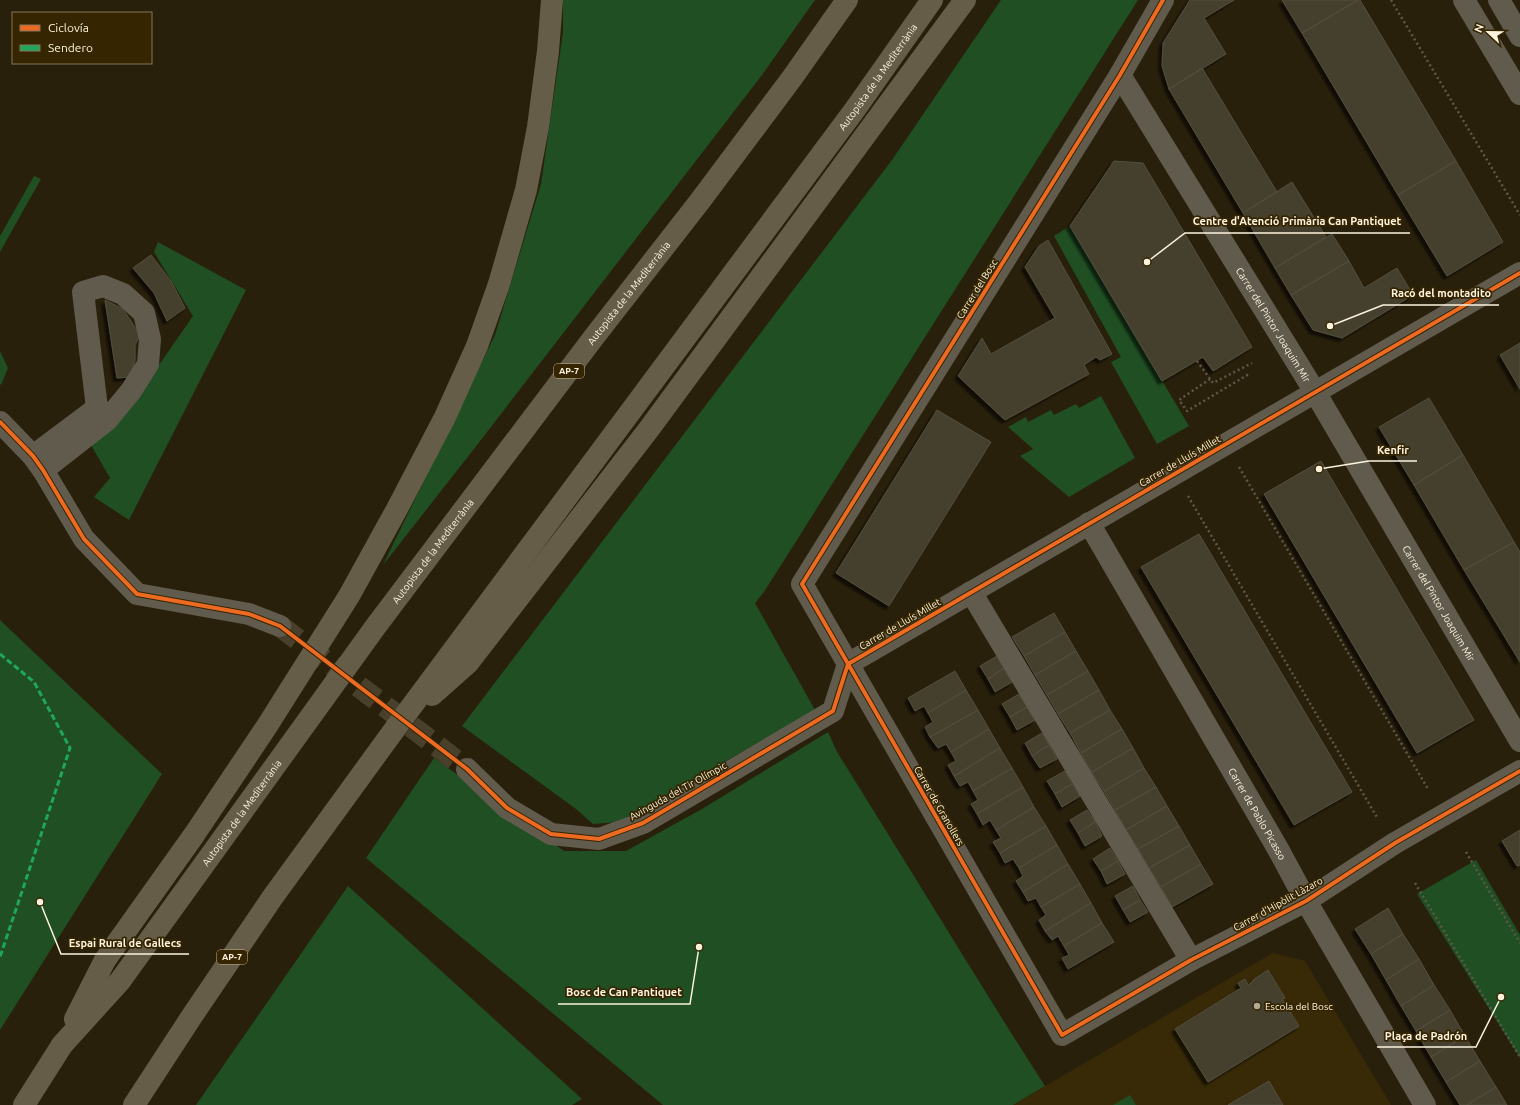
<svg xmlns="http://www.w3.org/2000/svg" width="1520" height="1105" font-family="Ubuntu,sans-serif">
<defs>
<filter id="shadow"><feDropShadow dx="-3.5" dy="3.5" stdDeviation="1" flood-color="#0009"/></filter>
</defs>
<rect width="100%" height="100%" fill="#29200c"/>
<path fill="#382a07" d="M1273,953L1305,961L1391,1105H1013Z"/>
<path fill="#1f4f22" d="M563,0H815L762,75L477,445L383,565L495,335L541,184L563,32Z
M1001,0H1138L764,592L755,603L815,710L619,822L593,824L576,809L462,726L892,160Z
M34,176L41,179L0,252V236Z
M1070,226L1189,426L1157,444L1111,362L1121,357L1054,236Z
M158,242L246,290L129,520L94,497L110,478L91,445L120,421L193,316L154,252Z
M0,351L8,368L1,385L0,384Z
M1101,396L1135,458L1069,497L1020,456L1033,449L1008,427L1026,417L1028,422L1051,410L1054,415L1076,404L1079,408Z
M0,620L162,774L0,1030Z
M828,732L837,752C907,863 974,976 1045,1086L1013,1105H663L366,858L434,758L564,851H626L702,809Z
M1476,860L1520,935V1058L1417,894Z
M348,886L582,1099L572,1105H196Z
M1130,1095L1136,1105H1113Z"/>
<path fill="#443f2e" stroke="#544f3e" filter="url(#shadow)" d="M1190,0H1234L1204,18L1226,54L1169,89L1162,66L1163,43Z
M1282,0H1358L1302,33Z
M1358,0H1360L1456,161L1398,195L1302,33Z
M1202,68L1277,192L1243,213L1169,89Z
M1114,161L1143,163L1252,347L1213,371L1203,357L1162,381L1070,226Z
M1456,161L1503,242L1447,276L1398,195Z
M1292,182L1326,237L1275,268L1243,213Z
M1332,234L1349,261L1291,295L1275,268Z
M1048,240L1112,354L1100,360L1096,357L1084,365L1089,374L1005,420L958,376L982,338L991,354L1055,318L1025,267L1039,246Z
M151,255L171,281L185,308L167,321L154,293L133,268Z
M1349,261L1364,288L1397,268L1413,295L1342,338L1313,330L1291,295Z
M105,300L123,309L140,335L135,345V361L130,377L117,378Z
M1520,343V389L1500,355Z
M1429,398L1463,455L1414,485L1379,427Z
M937,410L991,442L889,606L836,573Z
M1463,455L1514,542L1464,570L1414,485Z
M1321,461L1474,720L1417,753L1264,494Z
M1199,534L1352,792L1294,825L1141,567Z
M1514,542L1520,552V662L1464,570Z
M1054,613L1065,632L1024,656L1012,637Z
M1065,632L1076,651L1035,675L1024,656Z
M1076,651L1088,671L1047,695L1035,675Z
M997,656L1004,668L988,679L980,666Z
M1004,668L1012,682L995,692L988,679Z
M955,671L966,690L928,713L924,706L915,711L908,698Z
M1088,671L1099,690L1058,714L1047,695Z
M966,690L978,710L930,737L925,727L933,722L928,713Z
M1099,690L1110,710L1070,733L1058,714Z
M1019,694L1027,707L1010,717L1002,704Z
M1027,707L1035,720L1017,730L1010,717Z
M978,710L989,729L951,752L946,744L938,748L930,737Z
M1110,710L1122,729L1081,753L1070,733Z
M989,729L1000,748L954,776L948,765L956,761L951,752Z
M1122,729L1133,748L1092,772L1081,753Z
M1042,733L1049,745L1032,756L1025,743Z
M1049,745L1057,759L1040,768L1032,756Z
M1000,748L1012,768L973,791L968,782L960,786L954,776Z
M1133,748L1144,768L1104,791L1092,772Z
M1012,768L1023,787L977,814L971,804L978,800L973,791Z
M1144,768L1156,787L1115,810L1104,791Z
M1065,771L1072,784L1055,794L1047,781Z
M1072,784L1080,796L1062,807L1055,794Z
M1023,787L1034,807L996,830L990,820L983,825L977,814Z
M1156,787L1167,806L1126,830L1115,810Z
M1167,806L1179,826L1138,849L1126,830Z
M1034,807L1046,826L1000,853L993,842L1001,838L996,830Z
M1087,810L1095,822L1078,833L1070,820Z
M1095,822L1102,836L1085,846L1078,833Z
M1046,826L1057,845L1019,868L1013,859L1005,863L1000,853Z
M1179,826L1190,845L1149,868L1138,849Z
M1520,830V865L1517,866L1502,841Z
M1057,845L1068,864L1023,892L1016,881L1023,876L1019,868Z
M1190,845L1201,864L1161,887L1149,868Z
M1110,848L1118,861L1101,871L1093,859Z
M1118,861L1125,874L1107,884L1101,871Z
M1068,864L1080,884L1041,907L1036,898L1028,901L1023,892Z
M1201,864L1213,884L1172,907L1161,887Z
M1080,884L1091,903L1045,931L1039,920L1046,915L1041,907Z
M1133,886L1140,900L1123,910L1115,896Z
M1140,900L1148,912L1130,922L1123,910Z
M1091,903L1102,923L1064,946L1058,936L1052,940L1045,931Z
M1388,908L1403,934L1371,954L1355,929Z
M1102,923L1114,942L1068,969L1062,958L1069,955L1064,946Z
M1403,934L1419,959L1386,980L1371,954Z
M1419,959L1434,985L1401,1006L1386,980Z
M1268,970L1285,998L1282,999L1299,1026L1208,1082L1175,1029L1241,988L1238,983L1245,979L1248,985L1253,981V980Z
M1434,985L1450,1010L1416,1031L1401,1006Z
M1450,1010L1465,1036L1431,1057L1416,1031Z
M1465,1036L1480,1061L1446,1082L1431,1057Z
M1480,1061L1496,1087L1467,1105H1460L1446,1082Z
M1269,1081L1283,1105H1228Z
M1496,1087L1507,1105H1467Z"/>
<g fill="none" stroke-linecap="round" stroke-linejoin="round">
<path stroke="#49402c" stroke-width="22" stroke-dasharray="22 11" stroke-linecap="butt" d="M280,626L467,769"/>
<path stroke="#5f584a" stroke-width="2.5" stroke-dasharray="2 3" stroke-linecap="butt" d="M1391,0L1520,215
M1197,361L1213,383L1252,363
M1210,379L1179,400L1187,411L1249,374
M1239,467L1428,789
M1188,496L1378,819
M1466,852L1520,943
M1415,883L1520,1057"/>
<g stroke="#615b4d" stroke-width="22">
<path d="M1163,0L1120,75L802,584L1062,1035L1191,960L1306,901L1395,843L1520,771"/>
<path d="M1464,0L1520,94"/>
<path d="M1499,0L1520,36"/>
<path id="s1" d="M1120,75L1315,392L1520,741"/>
<path d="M0,422L33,456L43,470L84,539L137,594L249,614L280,626"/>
<path d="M33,456L97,408L83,292L103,286L123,294L144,313L150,339L148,364L131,391L107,420L43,470"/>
<path id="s2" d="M1089,523L1278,849L1306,901L1425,1105"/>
<path d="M971,592L1191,960"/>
<path d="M467,769L507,808L551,834L599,839L643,823L833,711L848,664L1520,273"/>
</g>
<g stroke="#665d48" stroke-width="22">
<path d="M432,695L468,663L649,429L965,0"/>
<path d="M75,1019L105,960L194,835L267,726L349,596L397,509L445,417L477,346L499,284L526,190L538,127L548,51L552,0"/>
<path id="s3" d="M24,1105L62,1045L120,981L376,626L594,337L700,201L792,78L847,0"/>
<path id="s4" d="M134,1105L192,1016L272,898L397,726L856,108L932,0"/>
</g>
<path stroke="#20a55d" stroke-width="3" stroke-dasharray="6 3" stroke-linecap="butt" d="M0,654L34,682L70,748L0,957"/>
<g stroke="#352500" stroke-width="6">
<path id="cycleway" d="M1163,0L1120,75L802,584L1062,1035L1191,960L1306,901L1395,843L1520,771
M0,422L33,456L43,470L84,539L137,594L249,614L280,626L467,769L507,808L551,834L599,839L643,823L833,711L848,664L1520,273"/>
</g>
<use href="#cycleway" stroke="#ed6a23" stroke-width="4"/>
</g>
<circle fill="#b3a994" stroke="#352500" stroke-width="1.5" cx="1257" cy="1006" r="4"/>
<g text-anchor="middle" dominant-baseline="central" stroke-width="3.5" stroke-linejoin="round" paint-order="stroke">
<g fill="#352500" stroke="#c1b59b" stroke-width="1">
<rect x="554" y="364" width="30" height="14" rx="3"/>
<rect x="217" y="950" width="30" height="14" rx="3"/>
</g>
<g font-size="9" font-weight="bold" fill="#fdf3de">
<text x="569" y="371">AP-7</text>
<text x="232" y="957">AP-7</text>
</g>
<g font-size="10" fill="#fdf3de" stroke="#352500">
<text stroke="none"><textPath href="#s4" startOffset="1269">Autopista de la Mediterrània</textPath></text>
<text transform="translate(977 289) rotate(-58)">Carrer del Bosc</text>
<text stroke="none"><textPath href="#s3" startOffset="1013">Autopista de la Mediterrània</textPath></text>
<text stroke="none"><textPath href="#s1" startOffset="293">Carrer del Pintor Joaquim Mir</textPath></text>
<text transform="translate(1180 461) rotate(-30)">Carrer de Lluís Millet</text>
<text stroke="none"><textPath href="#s3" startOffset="689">Autopista de la Mediterrània</textPath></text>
<text stroke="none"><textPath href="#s1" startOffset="617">Carrer del Pintor Joaquim Mir</textPath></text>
<text transform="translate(900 624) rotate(-30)">Carrer de Lluís Millet</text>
<text transform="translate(678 791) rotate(-29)">Avinguda del Tir Olímpic</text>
<text transform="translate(939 806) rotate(60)">Carrer de Granollers</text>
<text stroke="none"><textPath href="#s3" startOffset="365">Autopista de la Mediterrània</textPath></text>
<text stroke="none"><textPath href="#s2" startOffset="336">Carrer de Pablo Picasso</textPath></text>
<text transform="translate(1278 904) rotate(-29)">Carrer d'Hipòlit Làzaro</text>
</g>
<g font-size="10" fill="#fdf3de" stroke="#352500" text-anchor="start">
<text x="1265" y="1006">Escola del Bosc</text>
</g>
</g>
<path fill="none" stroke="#fdf3de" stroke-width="1.5" d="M1147 262L1185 233H1410M1330 326L1383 305H1499M1319 469L1369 461H1417M40 902L61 954H189M699 947L690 1004H558M1501 997L1476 1047H1377"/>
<g fill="#fdf3de" stroke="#352500" stroke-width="1.5">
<circle cx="1147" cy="262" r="4"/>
<circle cx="1330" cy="326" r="4"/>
<circle cx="1319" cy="469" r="4"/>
<circle cx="40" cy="902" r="4"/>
<circle cx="699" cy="947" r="4"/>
<circle cx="1501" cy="997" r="4"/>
</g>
<g font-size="11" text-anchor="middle" font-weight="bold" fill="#fdf3de" stroke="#352500" stroke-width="3.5" stroke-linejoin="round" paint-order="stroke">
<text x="1297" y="225">Centre d'Atenció Primària Can Pantiquet</text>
<text x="1441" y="297">Racó del montadito</text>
<text x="1393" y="454">Kenfir</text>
<text x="125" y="947">Espai Rural de Gallecs</text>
<text x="624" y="996">Bosc de Can Pantiquet</text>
<text x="1426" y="1040">Plaça de Padrón</text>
</g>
<rect x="12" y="12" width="140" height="52" fill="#352500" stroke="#857759"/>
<rect x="20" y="25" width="20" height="6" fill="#ed6a23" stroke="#857759"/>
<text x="48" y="32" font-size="12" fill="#fdf3de">Ciclovía</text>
<rect x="20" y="45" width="20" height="6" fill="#20a55d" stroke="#857759"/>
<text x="48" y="52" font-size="12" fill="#fdf3de">Sendero</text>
<g transform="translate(1488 32) rotate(292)" stroke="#352500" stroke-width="3" paint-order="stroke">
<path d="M0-3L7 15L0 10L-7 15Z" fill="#fdf3de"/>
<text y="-6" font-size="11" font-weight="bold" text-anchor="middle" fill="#fdf3de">N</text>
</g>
</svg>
